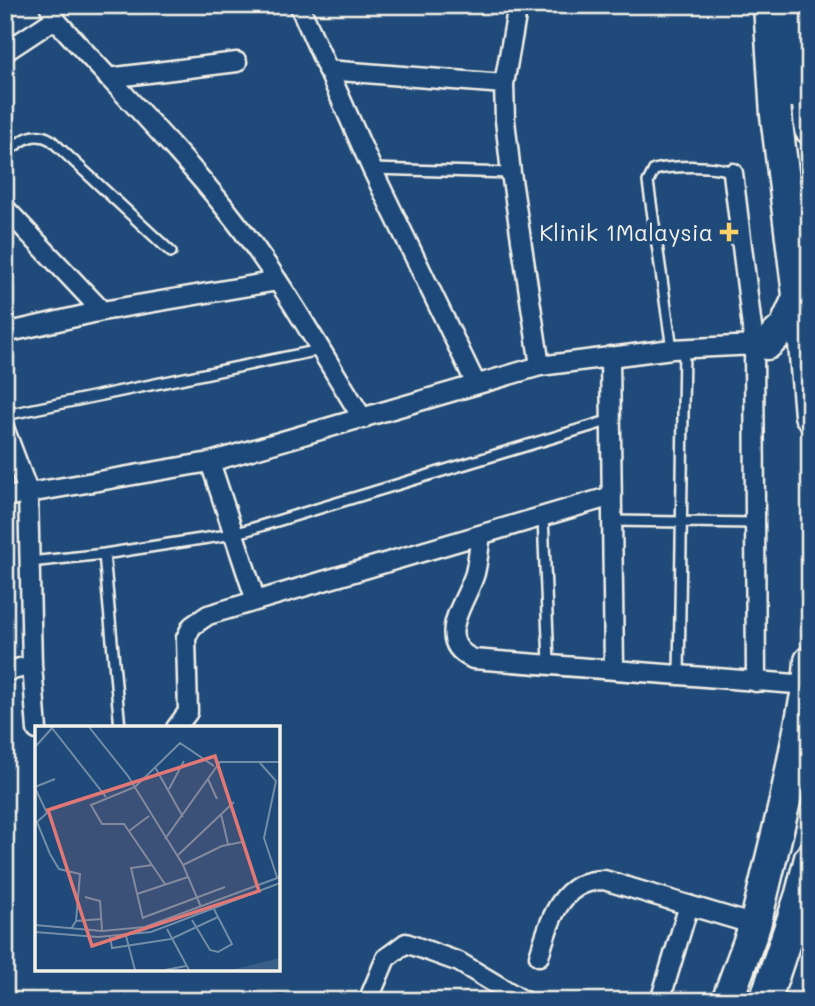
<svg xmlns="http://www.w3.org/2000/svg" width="815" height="1006" font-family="Mali,sans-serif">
<rect width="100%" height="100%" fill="#1f4a7a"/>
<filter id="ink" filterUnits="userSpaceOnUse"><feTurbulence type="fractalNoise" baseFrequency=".0143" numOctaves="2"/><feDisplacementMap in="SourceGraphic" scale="14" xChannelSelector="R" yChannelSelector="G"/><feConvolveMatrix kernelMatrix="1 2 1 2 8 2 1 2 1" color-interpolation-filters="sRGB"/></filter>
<g filter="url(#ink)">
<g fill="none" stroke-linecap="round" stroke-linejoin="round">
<g stroke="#f4f1e8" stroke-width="14">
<path id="service" d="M5,153C20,142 33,129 51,140L171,252
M372,169L511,173
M672,349L648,182L654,170C671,166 718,164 733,173
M5,415L320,350
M543,517L549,663
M612,521L755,523
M104,554L120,728
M30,562L104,554L234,534L611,420
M679,675L684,348"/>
</g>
<g stroke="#f4f1e8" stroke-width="23">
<path id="minor" d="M49,5L55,19C113,84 175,145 229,213C280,277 320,350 363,419
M299,5L372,169L476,384
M518,5L504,84L505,120L511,173L540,366
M5,52L55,19
M327,70L504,84
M108,78L237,62
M733,173L754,344L756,682
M5,208L102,311
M5,333L102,311L278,281
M610,356L614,669
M5,430L28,491L32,665L37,730
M210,462L256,601
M5,497L210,462L540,366L672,349L776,344
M481,535C479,547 478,561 475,573C467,602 432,640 473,659L808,685
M5,672L32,665
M176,728L188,712L186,638L192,626L208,615L612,496
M539,956C550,921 560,880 604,880L755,925
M368,1001L386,958L406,943L459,962L524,1001
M660,1001L689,905"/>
</g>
<g stroke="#f4f1e8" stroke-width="35">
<path id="trunk" d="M769,5L776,115L804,344L810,415
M805,65L810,129
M792,92V23L795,5
M767,344L785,327L798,298
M727,1001L755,925L785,801L808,685L810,661
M765,1001L801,894L810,858"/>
</g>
<use href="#service" stroke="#1f4a7a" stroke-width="9"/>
<use href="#minor" stroke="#1f4a7a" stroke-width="18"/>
<use href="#trunk" stroke="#1f4a7a" stroke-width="30"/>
</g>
</g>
<path fill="#ffd166" stroke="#1f4a7a" stroke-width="2.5" d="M725.5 221.5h7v7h7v7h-7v7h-7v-7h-7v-7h7z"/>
<g text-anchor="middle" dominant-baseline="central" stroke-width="7" stroke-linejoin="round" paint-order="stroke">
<g font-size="23" fill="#f4f1e8" stroke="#1f4a7a" text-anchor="end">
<text x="713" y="232">Klinik 1Malaysia</text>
</g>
</g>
<g transform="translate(35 726)">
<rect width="245" height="245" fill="#1f4a7a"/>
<path d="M245,232V244H196Z" fill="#3a5f88"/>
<path fill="none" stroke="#748da6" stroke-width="2" d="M54,1L93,50L148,139L166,181M17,2L71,71M0,21L18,1M225,37L241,55L229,112L242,151M120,41L148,91M173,53L182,73M0,61L20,53M0,62L12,87L2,96L15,128L24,143L45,148L41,195M134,63L149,35M186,88L193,118M94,105L114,90M130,113L185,36H245M142,130L199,76M148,139L187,120L207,116M130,158L89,98H67L56,79L100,61L145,17L179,40M102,168L153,151M50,171L65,175L67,204M107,192L190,161M108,193L96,142L117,139M157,194L175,224L183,226L197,218L183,191M0,199L67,205L110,201L245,151M36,203L41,195L67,193M132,203L154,244M0,206L63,211L116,206L245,157M91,210L100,244M75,211L77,222L136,213L183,191L179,183M130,244L151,240"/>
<path fill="#e27875" fill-opacity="0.15" stroke="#e27875" stroke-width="3.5" d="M180,30L224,165L57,220L13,84Z"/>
<rect width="245" height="245" fill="none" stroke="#f4f1e8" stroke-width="3.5"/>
</g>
<rect width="815" height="1006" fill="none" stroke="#1f4a7a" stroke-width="28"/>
<rect x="14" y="14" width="787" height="978" fill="none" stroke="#f4f1e8" stroke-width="2.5" filter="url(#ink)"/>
</svg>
